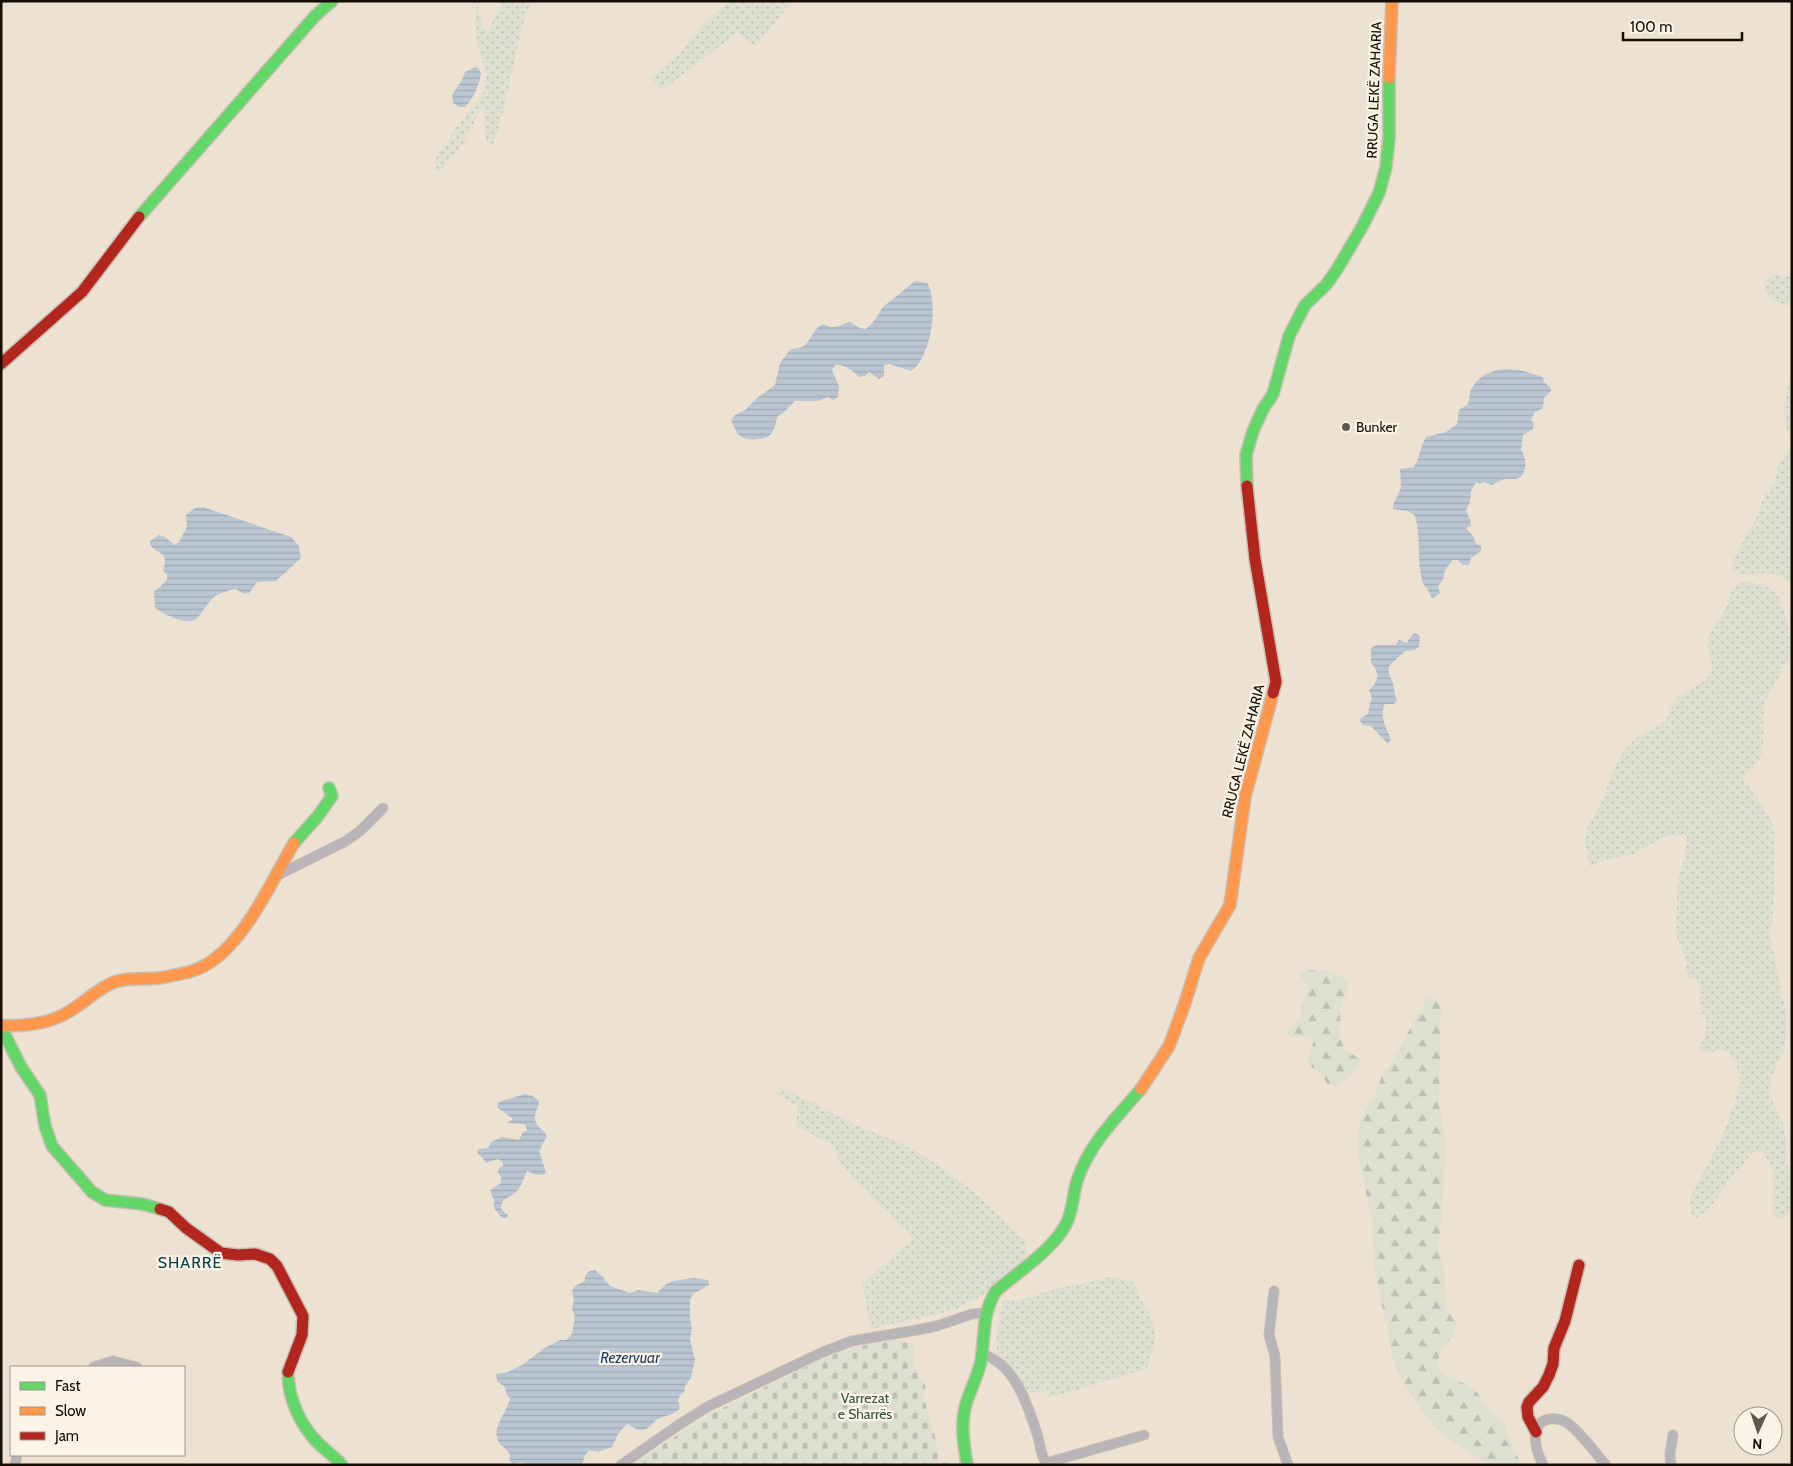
<svg xmlns="http://www.w3.org/2000/svg" width="1793" height="1466" font-family="Cabin,sans-serif">
<defs>
<pattern id="grass-dots" width="8" height="8" patternUnits="userSpaceOnUse" patternTransform="scale(1.25)"><rect width="8" height="8" fill="#dde0d1"/><path d="M2 2h.1M6 6h.1" fill="none" stroke="#bdbfb2" stroke-width="1.8" stroke-linecap="round"/></pattern>
<pattern id="forest-firs" width="22" height="20" patternUnits="userSpaceOnUse" patternTransform="scale(1.25)"><rect width="22" height="20" fill="#dde0d1"/><path d="M5 1l3.5 6h-7zM16 11l3.5 6h-7z" fill="#bdbfb2"/></pattern>
<pattern id="cemetery-stones" width="16" height="16" patternUnits="userSpaceOnUse" patternTransform="scale(1.25)"><rect width="16" height="16" fill="#dde0d1"/><path d="M2 7V4a2 2 0 0 1 4 0v3zM10 15v-3a2 2 0 0 1 4 0v3z" fill="#bdbfb2"/></pattern>
<pattern id="water-rules" width="6" height="5" patternUnits="userSpaceOnUse" patternTransform="scale(1.25)"><rect width="6" height="5" fill="#bac7d2"/><path d="M0 2.5h6" fill="none" stroke="#9faab3"/></pattern>
</defs>
<rect width="100%" height="100%" fill="#ede2d2"/>
<path fill="url(#grass-dots)" d="M503,1H532L526,13L498,132L492,147C479,137 489,119 482,107L462,145L440,172L435,170V159L438,154L460,122L479,100L484,90L486,74L477,43L475,22L477,4L483,29L488,31Z
M731,1H792L756,47L737,33L668,86L663,89L658,87L651,78L659,69L674,60L706,20Z
M1774,274L1792,277V307L1772,300L1765,292C1764,283 1766,278 1774,274Z
M1792,365V586C1778,567 1756,575 1737,575L1733,570V559L1754,522L1764,496L1774,482L1778,466L1791,449L1792,443L1785,423L1784,407Z
M1748,582C1755,584 1767,586 1773,590C1786,600 1792,641 1789,656C1785,673 1771,685 1766,701C1760,720 1768,744 1758,762C1754,768 1748,773 1742,778C1755,797 1771,810 1775,834L1773,915L1770,937L1786,1013V1034L1785,1047L1771,1078L1770,1090L1772,1100L1782,1120L1785,1132L1787,1165L1792,1181L1790,1210L1783,1219L1773,1214V1171L1763,1151L1753,1152C1747,1161 1738,1168 1732,1176C1721,1192 1712,1210 1695,1219L1690,1210V1199C1702,1170 1772,1066 1719,1049L1709,1054L1699,1051C1701,1043 1706,1035 1706,1029C1707,1021 1703,1017 1701,1010C1698,999 1701,990 1698,979L1688,978L1685,957L1677,937L1676,926L1678,878L1685,856L1687,835H1676L1663,838L1632,855L1609,859L1589,867C1588,856 1584,845 1586,833C1588,822 1596,813 1601,803C1610,783 1615,757 1632,742C1641,733 1655,731 1664,722C1671,714 1671,703 1679,696C1688,688 1703,686 1710,674C1716,663 1706,653 1708,641C1710,627 1722,618 1727,605C1730,597 1729,589 1737,585C1739,583 1745,583 1748,582Z
M779,1087L867,1130L899,1142L926,1157L973,1191L1026,1242L1027,1250L1026,1258L994,1288L978,1298L955,1310L871,1329L862,1284L913,1238L842,1166L832,1145L796,1126L798,1106L776,1094Z
M1109,1277L1132,1281L1137,1289L1140,1299L1149,1311L1155,1331V1342L1148,1367L1146,1369L1049,1398L1046,1391L1024,1393L1013,1372L997,1353L996,1338L1003,1300C1008,1299 1013,1301 1019,1300C1034,1297 1048,1290 1064,1287C1079,1284 1094,1282 1109,1277Z"/>
<path fill="url(#forest-firs)" d="M1305,970L1330,971L1347,979L1349,985L1343,1000L1340,1010V1038L1344,1048L1359,1059L1360,1064L1349,1078L1334,1086L1328,1085L1319,1071L1309,1066L1307,1062L1314,1040C1304,1031 1293,1044 1285,1032L1301,1018L1302,1001L1308,992V986L1301,977L1299,972Z
M1427,998L1437,999L1441,1009L1439,1106L1446,1141V1152L1442,1217L1438,1249L1445,1271L1446,1304L1450,1314L1456,1323L1455,1334L1441,1351L1438,1360L1439,1371C1448,1378 1457,1380 1467,1385C1478,1390 1481,1399 1487,1408C1492,1414 1500,1418 1504,1424C1513,1437 1511,1457 1526,1465H1487C1476,1453 1461,1449 1449,1439C1424,1419 1398,1380 1391,1350L1374,1265L1372,1221L1360,1164L1357,1141L1360,1120L1377,1090L1384,1069L1389,1067Z"/>
<path fill="url(#cemetery-stones)" d="M894,1340L915,1344L912,1358L926,1388L923,1394L936,1440L939,1462H963V1465H631L710,1414L814,1363L850,1348Z"/>
<path fill="url(#water-rules)" d="M475,67L478,68L481,73C480,84 473,99 465,107H459L453,103L452,95L462,80L465,72Z
M915,281L927,283C939,302 931,359 911,371L889,364L884,365V376L879,379L869,372L865,376L859,377C852,370 845,364 835,365L832,370L839,386L838,397L833,400L828,397L818,401H795L783,413L778,416C775,422 775,431 770,435C763,441 745,441 739,435C735,431 733,424 731,420L735,415L745,410L757,398L775,385L780,363L790,350C794,348 799,348 802,347C812,341 813,327 824,324C834,331 840,324 850,322L860,328L866,329L874,321L883,307Z
M1506,369L1520,370L1543,377L1544,382L1550,387L1551,391L1544,398L1543,408L1535,412L1531,420L1534,424L1533,429L1523,435L1521,449C1526,459 1527,466 1522,476L1516,479H1504L1492,485L1483,482L1480,484L1476,482L1471,491L1470,502L1466,511L1470,519L1471,526L1466,528L1474,537L1475,543L1481,546V551L1471,558L1469,565H1463L1458,560H1453L1445,570L1443,580L1438,586L1440,593L1433,598L1431,597C1430,589 1424,588 1422,580C1417,560 1421,538 1415,516L1408,511L1393,509V505L1401,488L1400,469L1414,467C1420,458 1421,444 1426,437L1446,432L1457,424L1459,410L1468,404C1470,398 1469,393 1472,388C1479,375 1492,370 1506,369Z
M203,507L291,537L299,546L301,558L276,581L257,582L249,593L244,594L236,589C229,590 220,593 214,597C207,603 203,613 196,619C186,626 164,614 155,608L154,592L167,580V575L163,570C169,551 160,556 150,545V541L159,535L165,537L175,545L179,542L187,527L186,515L195,508Z
M1415,633L1420,636L1419,647L1414,650L1405,651L1389,666C1388,674 1390,676 1393,683C1394,687 1394,693 1397,700L1394,704H1385C1379,715 1386,729 1391,739L1388,744L1371,726L1363,725L1360,721L1361,718L1368,714L1370,703L1372,698L1369,690L1374,685L1378,676L1375,668L1371,663V648L1376,645H1396L1399,640L1407,643L1411,636Z
M525,1094L533,1096L539,1101C539,1107 535,1112 535,1118C534,1125 544,1130 547,1136L539,1151L546,1172L543,1175L534,1174L527,1171C524,1177 521,1188 516,1192C509,1199 501,1197 501,1209L508,1215L507,1218H502L494,1208V1200L490,1190L501,1183V1177L498,1172L499,1168L503,1166V1163L498,1159L486,1163L481,1156L478,1154L477,1151L479,1149L488,1148L491,1142L502,1137L519,1140L523,1132L527,1131L526,1126L524,1124L507,1123L513,1119L498,1108L497,1105L499,1102Z
M595,1270L602,1276L610,1286L630,1293L638,1290L657,1293L666,1284L673,1281L694,1278L708,1280L709,1285L693,1294L690,1300V1319L692,1328L690,1339L695,1360L691,1378L685,1386L684,1392L680,1395L678,1400L680,1408C675,1415 666,1415 658,1419C651,1423 650,1430 641,1430C635,1430 632,1426 627,1424L618,1434L612,1447L598,1452L589,1450L585,1455L582,1465H529L522,1462L512,1464C509,1461 510,1457 509,1453C506,1447 499,1446 497,1438C493,1426 508,1411 510,1398L507,1395L505,1387L497,1381L496,1374L508,1372L522,1365L543,1349L560,1340H566L572,1334L575,1317L572,1309L574,1301L572,1291L575,1286L585,1281C584,1274 588,1271 595,1270Z"/>
<g fill="none" stroke-linecap="round" stroke-linejoin="round">
<g stroke="#c8bfb4" stroke-width="11">
<path id="street" d="M276,876L346,841L360,831L383,808
M1274,1291L1269,1335L1275,1356L1278,1437L1288,1465
M982,1354C1015,1363 1029,1408 1038,1437C1040,1446 1041,1456 1046,1463L1144,1435
M94,1367L113,1361L137,1367
M15,1465L17,1455
M621,1465L680,1424L709,1406L823,1352L852,1341L917,1330L937,1326L972,1314L984,1313
M1543,1465C1536,1451 1527,1422 1550,1419C1556,1418 1564,1420 1569,1424C1583,1435 1594,1452 1606,1465
M1671,1465L1670,1453L1673,1435"/>
</g>
<g stroke="#c8bfb4" stroke-width="14">
<path id="fast" d="M139,217L315,16L332,1
M1247,486L1246,455L1253,431L1263,409L1273,394L1289,336L1305,305L1326,285L1336,271L1362,227L1379,193L1386,167L1389,138V78
M294,843L318,816L332,796L329,788
M1,1027L21,1067L40,1095L45,1126L52,1146L92,1192L105,1200L142,1204L160,1209
M288,1372C288,1398 300,1425 318,1443C326,1451 335,1457 342,1465
M967,1465C964,1445 960,1425 966,1404C970,1390 978,1376 981,1361C985,1336 982,1313 996,1291C1018,1272 1051,1251 1065,1226C1074,1211 1072,1194 1078,1178C1090,1143 1117,1117 1141,1089"/>
</g>
<g stroke="#c8bfb4" stroke-width="14">
<path id="slow" d="M1389,78L1392,1
M1,1026C25,1026 50,1024 70,1011C83,1003 95,992 108,985C124,976 142,980 160,978C170,976 180,974 189,972C239,959 270,883 294,843
M1141,1089L1169,1046L1184,1006L1199,958L1230,905L1245,797L1273,693"/>
</g>
<g stroke="#c8bfb4" stroke-width="14">
<path id="jam" d="M1,364L82,292L139,217
M1247,486L1255,559L1276,682L1273,693
M160,1209L169,1212L186,1228L221,1253L238,1255L255,1254L270,1259L277,1266L303,1316L302,1335L288,1372
M1536,1432L1528,1417L1527,1407L1529,1402L1543,1387L1549,1375L1553,1364L1554,1348L1565,1321L1579,1265"/>
</g>
<use href="#street" stroke="#b7b5b7" stroke-width="9"/>
<use href="#fast" stroke="#63d668" stroke-width="11"/>
<use href="#slow" stroke="#ff974d" stroke-width="11"/>
<use href="#jam" stroke="#b3261e" stroke-width="11"/>
</g>
<circle fill="#60584c" stroke="#fcf3e7" stroke-width="2" cx="1346" cy="427" r="5"/>
<g text-anchor="middle" dominant-baseline="central" stroke-width="4.5" stroke-linejoin="round" paint-order="stroke">
<g font-size="14" fill="#140d04" stroke="#fcf3e7">
<text transform="translate(1374 90) rotate(-88)">RRUGA LEKË ZAHARIA</text>
<text transform="translate(1243 751) rotate(-76)">RRUGA LEKË ZAHARIA</text>
</g>
<g font-size="14" fill="#140d04" stroke="#fcf3e7" text-anchor="start">
<text x="1356" y="427">Bunker</text>
</g>
<g font-size="14" fill="#315837" stroke="#fcf3e7">
<text x="865" y="1398">Varrezat<tspan x="865" dy="16">e Sharrës</tspan></text>
</g>
<g font-size="15" font-style="italic" fill="#1a3f5f" stroke="#fcf3e7">
<text x="630" y="1358">Rezervuar</text>
</g>
<g font-size="16" letter-spacing="1" fill="#03444d" stroke="#fcf3e7">
<text x="190" y="1262">SHARRË</text>
</g>
</g>
<rect width="1793" height="1466" fill="none" stroke="#140d04" stroke-width="5"/>
<rect x="10" y="1366" width="175" height="90" fill="#fcf3e7" stroke="#9f978c"/>
<rect x="20" y="1382" width="25" height="8" fill="#63d668" stroke="#9f978c"/>
<text x="55" y="1391" font-size="15" fill="#140d04">Fast</text>
<rect x="20" y="1407" width="25" height="8" fill="#ff974d" stroke="#9f978c"/>
<text x="55" y="1416" font-size="15" fill="#140d04">Slow</text>
<rect x="20" y="1432" width="25" height="8" fill="#b3261e" stroke="#9f978c"/>
<text x="55" y="1441" font-size="15" fill="#140d04">Jam</text>
<g transform="translate(1758 1431) rotate(183)"><circle r="24" fill="#fcf3e7" stroke="#9f978c"/>
<path d="M0-4L9 19L0 12L-9 19Z" fill="#60584c"/>
<text y="-8" font-size="14" font-weight="bold" text-anchor="middle" fill="#140d04">N</text>
</g>
<path d="M1623 32v8h119v-8" fill="none" stroke="#140d04" stroke-width="2.5"/>
<text x="1630" y="32" font-size="15" fill="#140d04" stroke="#fcf3e7" stroke-width="4" paint-order="stroke">100 m</text>
</svg>
